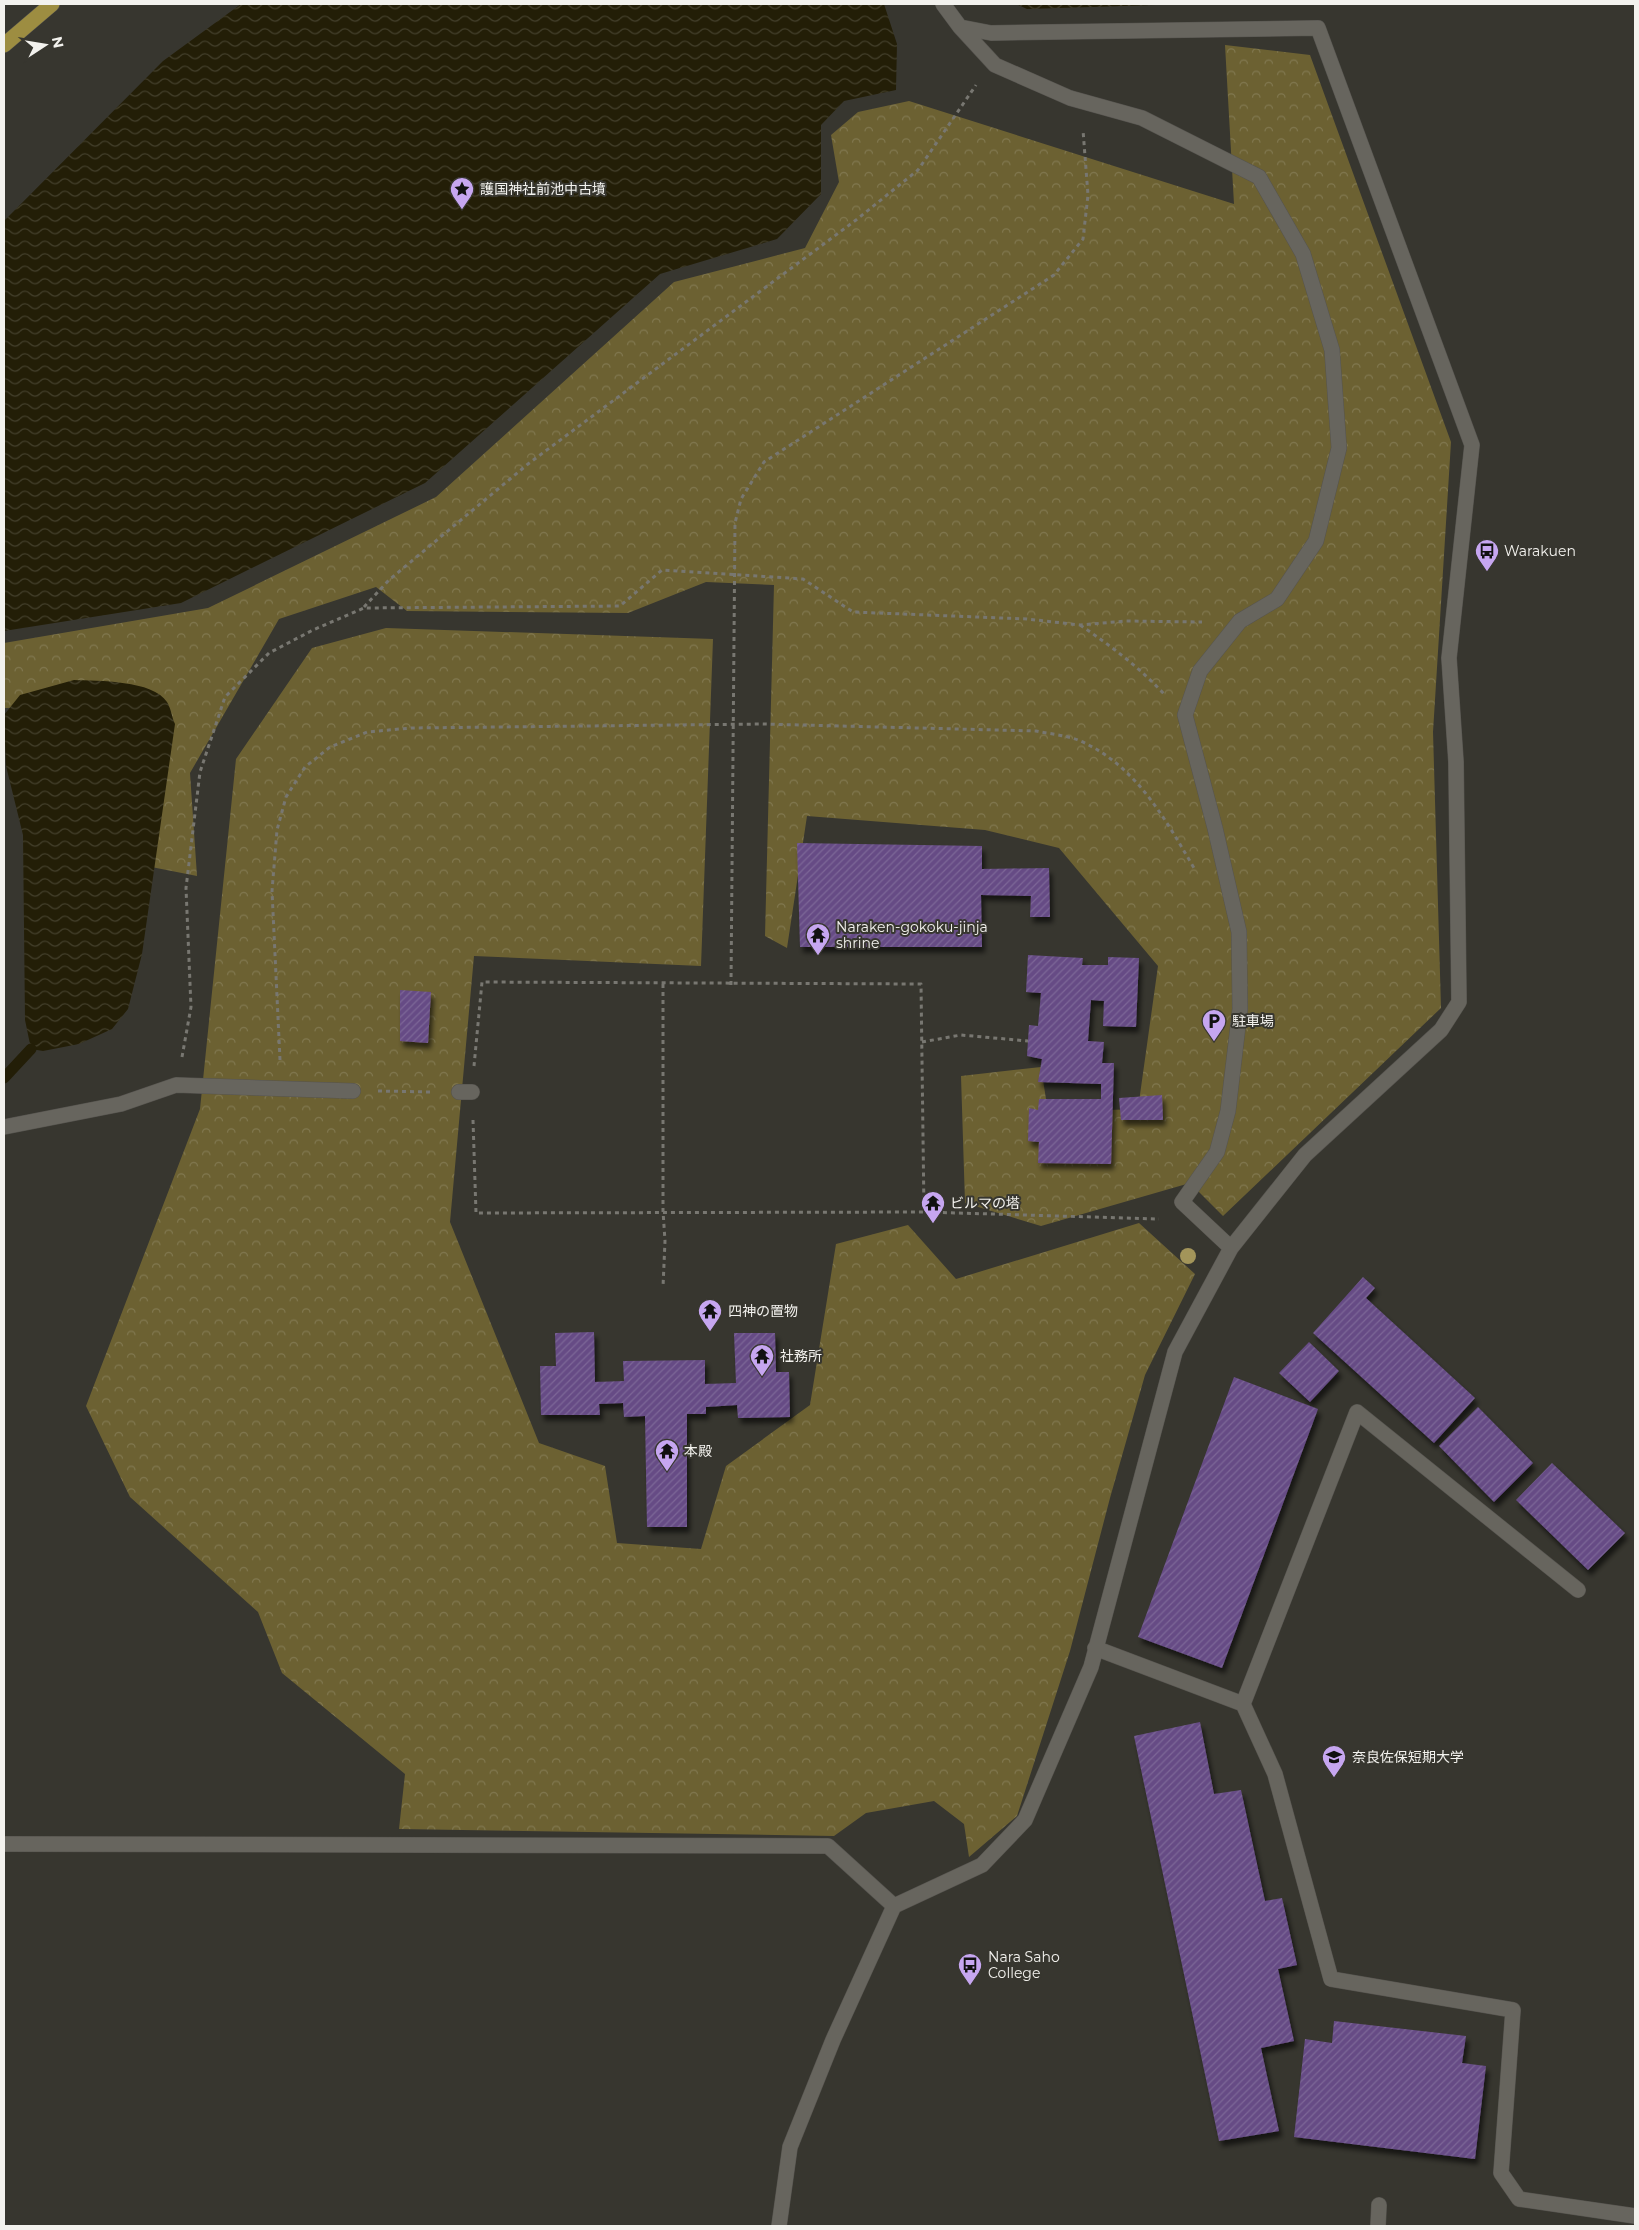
<svg xmlns="http://www.w3.org/2000/svg" width="1639" height="2230" font-family="Montserrat,'Noto Sans JP',sans-serif">
<defs>
<pattern id="forest-crowns" width="20" height="18" patternUnits="userSpaceOnUse" patternTransform="scale(1.25)"><rect width="20" height="18" fill="#6c6132"/><path d="M2 6a3 3 0 1 1 6 0M12 15a3 3 0 1 1 6 0" fill="none" stroke="#817850"/></pattern>
<pattern id="water-waves" width="16" height="10" patternUnits="userSpaceOnUse" patternTransform="scale(1.25)"><rect width="16" height="10" fill="#231e07"/><path d="M0 5q4-4 8 0t8 0" fill="none" stroke="#433f2b"/></pattern>
<pattern id="building-hatch" width="6" height="6" patternUnits="userSpaceOnUse" patternTransform="scale(1.25)"><rect width="6" height="6" fill="#664c85"/><path d="M-1 1l2-2M0 6l6-6M5 7l2-2" fill="none" stroke="#7c6697"/></pattern>
<filter id="shadow"><feDropShadow dx="3" dy="5.5" stdDeviation="2.5" flood-color="#0009"/></filter>
</defs>
<rect width="100%" height="100%" fill="#37362f"/>
<path fill="url(#forest-crowns)" d="M1225,45L1310,55L1451,442L1433,732L1441,1008L1223,1216L1190,1183L1041,1226L965,1203L961,1076L1041,1067L1048,1112L1138,1109L1158,966L1059,848L985,830L807,816L787,948L765,936L774,585L706,582L628,613L407,611L376,587L279,619L190,773L197,876L126,862L163,706L4,708V643L208,608L436,497L674,282L805,248L839,182L831,135L858,112L909,101L1234,204Z
M386,628L713,639L701,966L474,956L450,1222L539,1443L605,1466L617,1543L701,1549L726,1466L810,1405L836,1244L908,1225L956,1279L1139,1223L1195,1274L1145,1375L1110,1498L1070,1651L1017,1816L969,1857L964,1824L934,1801L866,1813L834,1836L399,1829L405,1774L282,1673L258,1612L130,1497L86,1406L200,1109L236,759L312,648Z"/>
<path fill="url(#water-waves)" d="M241,4H884L897,44L896,90L844,101L821,125V194L777,239L660,274L425,483L181,603L4,631V221L163,61Z
M1016,4H1188L1027,9Z
M74,680C98,681 153,680 167,702C171,708 172,718 175,724L142,954L128,1009L112,1029L79,1044L43,1051L31,1049L25,1020L23,835L6,766L4,715L20,695Z"/>
<g fill="none" stroke-linecap="round" stroke-linejoin="round">
<path stroke="#231e07" stroke-width="11" d="M4,1078L31,1049"/>
</g>
<path fill="url(#building-hatch)" filter="url(#shadow)" d="M797,843L982,846V869L1049,868L1050,917H1030L1031,896L981,895L982,947H800Z
M1028,955L1083,958L1082,965H1108V957L1139,958L1136,1027L1103,1026L1104,1001L1091,1000L1088,1041L1104,1042L1102,1063H1114L1111,1164L1038,1163L1039,1142L1028,1141L1029,1108L1038,1110L1039,1099H1101V1084L1038,1082L1042,1059L1027,1056L1029,1025L1038,1026L1041,993L1026,992Z
M400,990L431,992L428,1043L400,1041Z
M1162,1095L1163,1120H1121L1119,1098Z
M1363,1277L1375,1288L1366,1298L1475,1398L1434,1443L1313,1333Z
M594,1332L595,1382L624,1381L623,1361L705,1360V1384L736,1383L734,1333H775L776,1372H789L790,1417L738,1418L737,1405L706,1407V1414H687V1527H647L645,1416L624,1417L623,1403L599,1404L600,1415H541L540,1366H556L555,1333Z
M1309,1342L1339,1371L1310,1402L1279,1373Z
M1234,1377L1318,1409L1222,1668L1138,1637Z
M1478,1407L1533,1463L1494,1502L1439,1446Z
M1552,1463L1625,1533L1588,1570L1516,1500Z
M1200,1722L1214,1794L1241,1790L1265,1901L1282,1898L1297,1965L1278,1969L1294,2041L1261,2048L1279,2131L1219,2141L1134,1736Z
M1334,2021L1466,2036L1462,2063L1486,2066L1475,2159L1294,2137L1305,2039L1332,2043Z"/>
<g fill="none" stroke-linecap="round" stroke-linejoin="round">
<g stroke="#56544f" stroke-width="16">
<path id="minor" d="M960,27L995,65L1070,98L1142,118L1259,177L1303,254L1332,350L1339,448L1316,541L1277,599L1240,621L1200,671L1185,715L1215,828L1239,932L1240,1009L1228,1111L1217,1152L1182,1202L1231,1248
M459,1092H472
M4,1127L121,1104L176,1085L353,1091
M1095,1648L1243,1704L1275,1774L1331,1979L1513,2010L1501,2173L1519,2199L1635,2216
M1243,1704L1357,1412L1578,1590
M4,1844L828,1846L894,1906
M779,2226L790,2147L833,2040L894,1906L982,1865L1025,1820L1091,1667L1175,1352L1231,1248L1305,1155L1441,1030L1459,1002L1456,762L1449,658L1472,445L1318,28L991,33L960,27L943,4
M1378,2226L1379,2205"/>
</g>
<g stroke="#56544f" stroke-width="16">
<path id="major" d="M4,45L52,4"/>
</g>
<path stroke="#787771" stroke-width="3" stroke-dasharray="4 4" stroke-linecap="butt" d="M364,607L389,580L528,464L856,220L918,170L976,85
M1080,625C1111,646 1139,667 1164,694
M663,984V1211L665,1241L663,1287
M731,985L735,523L741,499L764,462L1054,275L1083,239L1088,195L1083,130
M922,1042L961,1035L1028,1041
M182,1057L191,1007L186,888L200,772L225,697L269,653L313,630L364,608L620,606L662,570L803,579L853,612L1027,619L1080,625L1126,621L1202,622
M280,1060L272,891L277,830L286,797L305,767L330,747L367,732L411,728L762,724L1036,731C1050,734 1065,735 1078,740C1135,764 1164,817 1194,868
M474,1066L482,982L921,984L924,1212
M378,1091L432,1092
M473,1120L476,1213L924,1212L1159,1219"/>
<use href="#minor" stroke="#67655e" stroke-width="15"/>
<use href="#major" stroke="#9d8d41" stroke-width="15"/>
</g>
<circle fill="#a3955a" cx="1188" cy="1256" r="8"/>
<defs>
<g id="sight-pin" transform="scale(1.25)"><path d="M0 17L-7.5 6A9.5 9.5 0 1 1 7.5 6Z" fill="#c6a6f0" stroke="#37362f"/><path d="M0-6L1.8-2.2L6-1.7L2.9 1.2L3.7 5.4L0 3.3L-3.7 5.4L-2.9 1.2L-6-1.7L-1.8-2.2Z" fill="#111"/></g>
<g id="bus-pin" transform="scale(1.25)"><path d="M0 17L-7.5 6A9.5 9.5 0 1 1 7.5 6Z" fill="#c6a6f0" stroke="#37362f"/><path d="M-5-6H5V4H4V6H2V4H-2V6H-4V4H-5ZM-3.5-4V0h7V-4ZM-3.5 1.2v1.5H-2V1.2ZM2 1.2v1.5H3.5V1.2Z" fill="#111"/></g>
<g id="temple-pin" transform="scale(1.25)"><path d="M0 17L-7.5 6A9.5 9.5 0 1 1 7.5 6Z" fill="#c6a6f0" stroke="#37362f"/><path d="M0-6L5-2H3V0L6.5 2.5H4V6H1.5V3h-3V6H-4V2.5H-6.5L-3 0V-2H-5Z" fill="#111"/></g>
<g id="parking-pin" transform="scale(1.25)"><path d="M0 17L-7.5 6A9.5 9.5 0 1 1 7.5 6Z" fill="#c6a6f0" stroke="#37362f"/><path d="M-3.5-5.5H1a3.5 3.5 0 0 1 0 7H-1V5.5H-3.5ZM-1-3.4V-.6H.8a1.4 1.4 0 0 0 0-2.8Z" fill="#111"/></g>
<g id="university-pin" transform="scale(1.25)"><path d="M0 17L-7.5 6A9.5 9.5 0 1 1 7.5 6Z" fill="#c6a6f0" stroke="#37362f"/><path d="M0-5L7-2L0 1L-7-2ZM-4 1L0 2.5L4 1V4Q0 6-4 4Z" fill="#111"/></g>
</defs>
<g fill-rule="evenodd">
<use href="#sight-pin" x="462" y="189"/>
<use href="#bus-pin" x="1487" y="551"/>
<use href="#temple-pin" x="818" y="935"/>
<use href="#parking-pin" x="1214" y="1021"/>
<use href="#temple-pin" x="933" y="1203"/>
<use href="#temple-pin" x="710" y="1311"/>
<use href="#temple-pin" x="762" y="1356"/>
<use href="#temple-pin" x="667" y="1451"/>
<use href="#university-pin" x="1334" y="1757"/>
<use href="#bus-pin" x="970" y="1965"/>
</g>
<g text-anchor="middle" dominant-baseline="central" stroke-width="4" stroke-linejoin="round" paint-order="stroke">
<g font-size="14" fill="#f3f2ee" stroke="#37362f" text-anchor="start">
<text x="480" y="189">護国神社前池中古墳</text>
<text x="1504" y="551">Warakuen</text>
<text x="836" y="927">Naraken-gokoku-jinja<tspan x="836" dy="16">shrine</tspan></text>
<text x="1232" y="1021">駐車場</text>
<text x="950" y="1203">ビルマの塔</text>
<text x="728" y="1311">四神の置物</text>
<text x="780" y="1356">社務所</text>
<text x="684" y="1451">本殿</text>
<text x="1352" y="1757">奈良佐保短期大学</text>
<text x="988" y="1957">Nara Saho<tspan x="988" dy="16">College</tspan></text>
</g>
</g>
<rect width="1639" height="2230" fill="none" stroke="#f3f2ee" stroke-width="10"/>
<g transform="translate(45 45) rotate(78)" stroke="#37362f" stroke-width="4" paint-order="stroke">
<path d="M0-4L9 19L0 12L-9 19Z" fill="#f3f2ee"/>
<text y="-8" font-size="14" font-weight="bold" text-anchor="middle" fill="#f3f2ee">N</text>
</g>
</svg>
